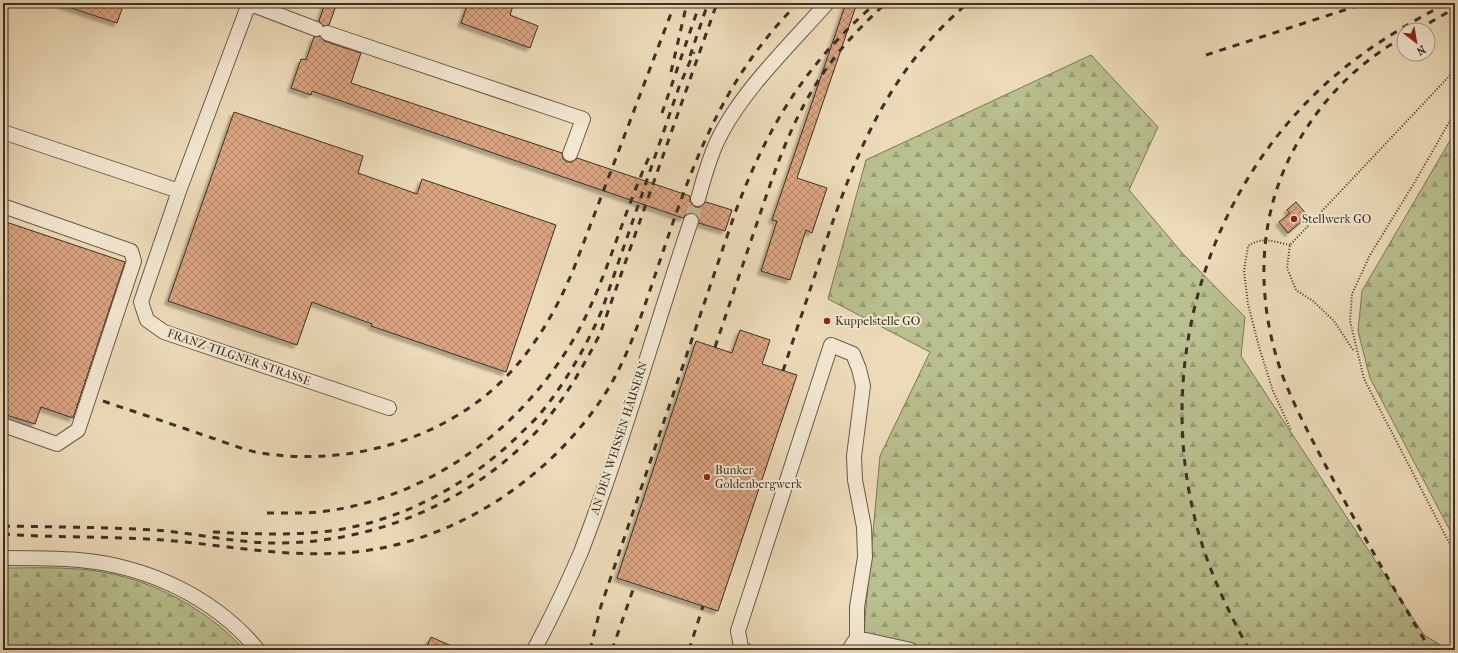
<svg xmlns="http://www.w3.org/2000/svg" width="1458" height="653" font-family="'IM FELL French Canon',serif">
<defs>
<pattern id="forest-firs" width="22" height="20" patternUnits="userSpaceOnUse"><rect width="22" height="20" fill="#b9bf8e"/><path d="M5 1l3.5 6h-7zM16 11l3.5 6h-7z" fill="#989c74"/></pattern>
<pattern id="building-cross-hatch" width="8" height="8" patternUnits="userSpaceOnUse"><rect width="8" height="8" fill="#dba481"/><path d="M0 0l8 8M0 8l8-8" fill="none" stroke="#b38669"/></pattern>
<filter id="shadow"><feDropShadow dx="-3.5" dy="3.5" stdDeviation="1" flood-color="#0004"/></filter>
</defs>
<rect width="100%" height="100%" fill="#ecdab8"/>
<filter id="stains"><feTurbulence type="fractalNoise" baseFrequency=".005" numOctaves="4"/><feColorMatrix values="0 0 0 0 .2 0 0 0 0 .09 0 0 0 0 .02 0 0 0 .5 -.17"/></filter>
<radialGradient id="worn" r=".72"><stop offset=".6" stop-color="#630" stop-opacity="0"/><stop offset="1" stop-color="#630" stop-opacity=".3"/></radialGradient>
<path fill="url(#forest-firs)" stroke="#7a785a" d="M1091,55L1158,127L1129,190L1184,255L1245,317L1241,356L1424,635L1449,650H847L864,630L880,456L930,352L828,299L866,160Z
M1455,132V540L1370,378L1358,331L1362,291Z
M3,568C28,568 54,567 79,569C142,574 202,604 245,650H3Z"/>
<path fill="url(#building-cross-hatch)" stroke="#3b3125" filter="url(#shadow)" d="M62,3H124L117,23L62,5Z
M325,3H337L329,25L323,26L319,21Z
M468,3H514L510,15L538,26L530,48L461,23Z
M846,3H857L797,178L827,188L812,233L806,230L790,280L761,271L777,221L772,220Z
M320,36L324,41L361,53L351,83L562,153L563,159L567,162H572L577,158L690,196V201L695,207H700L706,202L732,210L725,231L699,223L698,216L693,213L686,214L683,218L312,91L311,95L291,88L301,59L306,60L314,37Z
M234,112L363,156L358,173L417,194L422,179L556,225L506,372L371,326L372,324L312,302L297,345L168,301Z
M1296,202L1308,216L1288,233L1279,222L1290,213L1287,210Z
M3,221L125,262L73,418L41,407L35,424L3,414Z
M740,330L770,340L762,364L797,375L718,611L617,578L696,341L732,353Z
M431,637L461,650H437L427,646Z"/>
<g fill="none" stroke-linecap="round" stroke-linejoin="round">
<path stroke="#c9b89b" stroke-width="14" stroke-dasharray="14 7" stroke-linecap="butt" d="M691,221L698,199"/>
<g stroke="#675b4a" stroke-width="16">
<path id="minor" d="M253,3V5L316,29
M327,33L583,119L570,154
M3,132L179,191L141,302L147,320L164,332L389,408
M179,191L247,9L253,5
M698,199C703,181 708,162 716,144C739,93 790,45 827,3
M3,206L131,251L134,261L78,430L57,444L3,425
M3,558C28,558 54,558 79,560C147,566 214,597 258,650
M857,638L911,650
M534,650C551,618 567,585 581,552C623,443 654,331 691,221
M745,650L741,647L738,631L831,345L853,354L859,369L863,386L854,456L855,480L864,527L865,557L857,607V638L849,650"/>
</g>
<path stroke="#3b3125" stroke-width="2" stroke-dasharray="1 2" stroke-linecap="butt" d="M1455,112L1416,180L1370,255L1352,294L1350,321L1364,379L1455,554
M1290,245C1275,242 1262,236 1248,246L1244,271L1248,304L1259,347L1273,391L1291,430
M1353,350L1334,321L1313,301L1296,290L1287,268L1290,245L1455,70"/>
<use href="#minor" stroke="#f3e7d1" stroke-width="14"/>
<path stroke="#3b3125" stroke-width="3" stroke-dasharray="7 7" stroke-linecap="butt" d="M1417,30L1455,8
M1404,37C1360,61 1323,98 1298,142C1256,214 1255,300 1283,377C1298,415 1318,451 1337,487C1366,541 1397,594 1428,646
M1206,55L1366,3
M690,56L708,3
M671,72L687,3
M662,113L700,3
M715,347C729,306 743,264 757,223C774,173 790,123 820,78C838,50 861,26 886,3
M783,371C796,331 810,291 823,250C856,153 887,72 968,3
M103,401C138,413 172,424 206,436C222,441 239,448 255,452C342,468 441,442 504,379C535,348 557,309 574,268L675,3
M267,513C289,513 311,514 333,510C441,493 535,417 584,320C610,267 625,209 650,155
M3,526C53,527 104,527 154,530C195,533 235,543 276,543C374,543 470,503 537,431C563,402 582,369 600,334L717,3
M213,532C255,534 296,536 337,530C406,519 470,483 519,435C526,428 534,421 540,414C566,382 586,347 602,310L679,87L694,52
M3,534C56,538 110,536 163,540C224,545 283,557 344,553C447,546 544,484 601,400C622,369 635,334 647,299C685,188 712,89 798,3
M590,650L601,606L735,213C767,127 806,63 876,3
M612,650L635,584
M689,650L703,606
M1249,650C1226,607 1205,563 1194,515C1155,352 1213,175 1343,69C1375,43 1411,22 1447,3"/>
</g>
<g fill="#8f2418" stroke="#f3e7d1" stroke-width="1.5">
<circle cx="1294" cy="219" r="4"/>
<circle cx="827" cy="321" r="4"/>
<circle cx="707" cy="477" r="4"/>
</g>
<g text-anchor="middle" dominant-baseline="central" stroke-width="4" stroke-linejoin="round" paint-order="stroke">
<g font-size="12" fill="#3b3125" stroke="#f3e7d1" text-anchor="start">
<text x="1302" y="219">Stellwerk GO</text>
<text x="835" y="321">Kuppelstelle GO</text>
<text x="715" y="470">Bunker<tspan x="715" dy="14">Goldenbergwerk</tspan></text>
</g>
<g font-size="12" fill="#3b3125" stroke="#f3e7d1">
<text transform="translate(239 357) rotate(19)">FRANZ-TILGNER-STRASSE</text>
<text transform="translate(619 438) rotate(-72)">AN DEN WEISSEN HÄUSERN</text>
</g>
</g>
<rect width="1458" height="653" fill="none" stroke="#ecdab8" stroke-width="16"/>
<rect x="4" y="4" width="1450" height="645" fill="none" stroke="#3b3125" stroke-width="2"/>
<rect x="8" y="8" width="1442" height="637" fill="none" stroke="#3b3125"/>
<g transform="translate(1416 42) rotate(149)"><circle r="19" fill="#f3e7d1" stroke="#a99e8c"/>
<path d="M0-3L7 15L0 10L-7 15Z" fill="#8f2418"/>
<text y="-6" font-size="11" font-weight="bold" text-anchor="middle" fill="#3b3125">N</text>
</g>
<rect width="100%" height="100%" filter="url(#stains)"/>
<rect width="100%" height="100%" fill="url(#worn)"/>
</svg>
